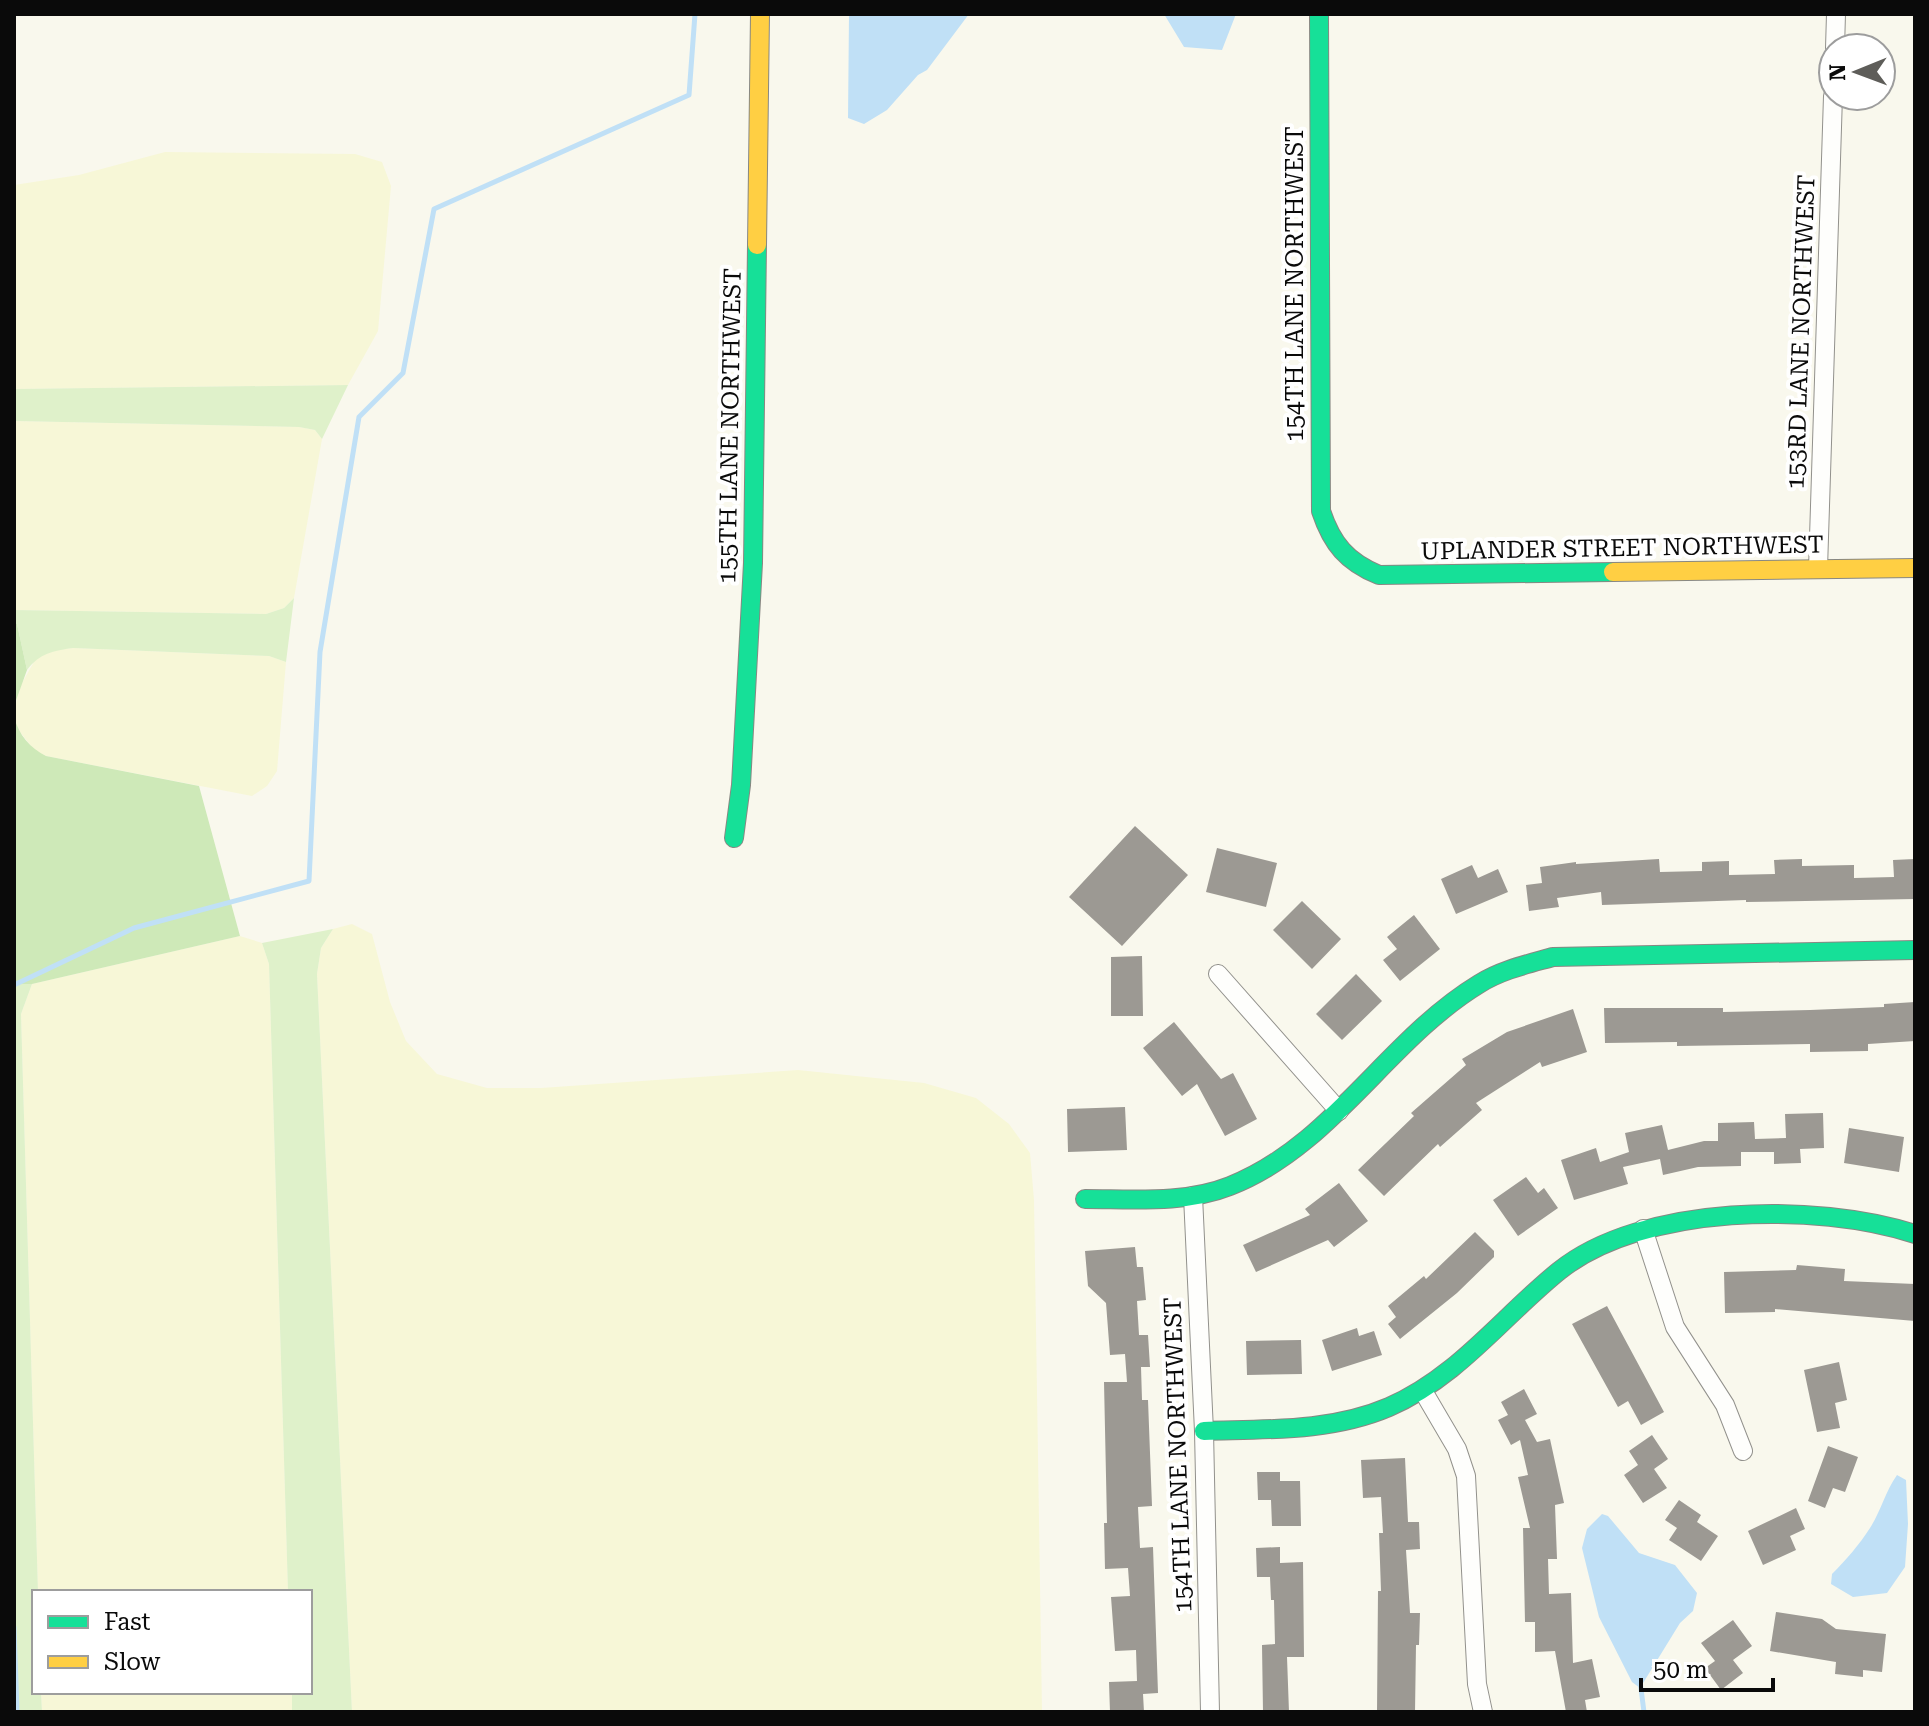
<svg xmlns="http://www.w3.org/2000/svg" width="1929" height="1726" font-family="'Roboto Serif',serif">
<rect width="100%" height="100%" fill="#f9f8ed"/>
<path fill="#f7f7d7" d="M165,152L355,154L382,162L391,186L378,331L348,385L14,389V185L79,175Z
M14,421L299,427L315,430L322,439L294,598L284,608L266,614L14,610Z
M73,648L269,656L286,662L277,771L267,786L252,796L46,756L34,750L17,728L14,717L18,690L35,660L49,651Z
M352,924L372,934L390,1002L406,1041L437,1074L487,1088H541L798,1070L924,1083L976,1098L1009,1124L1030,1153L1034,1200L1042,1712H352L317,974L321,948L333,929Z
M240,936L262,943L269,964L288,1592H38L21,1014L32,984Z
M41,1692H292V1712H42Z"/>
<path fill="#dff1ca" d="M348,385L322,439L315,430L299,427L14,421V389Z
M294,598L286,662L269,656L73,648C53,651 40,653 27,670L17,624L14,622V610L266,614L284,608Z
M333,929L321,948L317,974L352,1712H292V1692H310V1592H288L269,964L262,943Z
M14,984H32L21,1014L38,1592H34V1692H41L42,1712H14Z"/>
<path fill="#cee9b8" d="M14,622L17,624L27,670L14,706Z
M14,717C19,735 30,748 46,756L199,786L240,936L32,984H14Z"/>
<path fill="#c0e0f6" d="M849,14H969L927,70L918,75L887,110L864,124L848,118Z
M1164,14H1236L1222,50L1184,47Z
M1897,1475L1906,1480L1908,1524L1905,1567L1887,1593L1853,1597L1831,1584L1832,1574C1846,1560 1859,1545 1870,1528C1881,1511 1885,1492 1897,1475Z
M1602,1514L1608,1516L1639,1553L1675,1565L1697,1593L1693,1611L1680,1623L1640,1688L1632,1682L1599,1617L1582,1548L1587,1529Z"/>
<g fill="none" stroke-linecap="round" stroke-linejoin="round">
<path stroke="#c0e0f6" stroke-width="5" d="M14,985L134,928L309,881L320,652L359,417L403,373L434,209L689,95L695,14
M14,1627L17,1712
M1640,1681L1644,1712"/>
</g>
<path fill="#9c9993" d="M1135,826L1188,875L1122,946L1069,897Z
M1217,848L1277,863L1266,907L1206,892Z
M1659,859L1660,872L1702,871V862L1729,861V875L1775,874L1774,860L1802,859V866L1854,865V878L1894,877L1893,860L1915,859V899L1746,902V900L1602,905L1601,892L1557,898L1559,907L1529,911L1526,885L1542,883L1540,867L1576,862V864Z
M1472,865L1478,878L1498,869L1508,892L1456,914L1441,879Z
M1302,901L1341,939L1312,969L1273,930Z
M1414,915L1440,949L1400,981L1383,960L1397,949L1387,937Z
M1142,956L1143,1016H1111V957Z
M1356,974L1382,1001L1342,1040L1316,1014Z
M1915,1002V1041L1868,1044V1051L1810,1052V1044L1677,1046V1042L1605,1043L1604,1008H1723V1012L1810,1010L1884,1007V1004Z
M1573,1009L1587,1052L1542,1067L1540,1062L1476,1103L1482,1110L1440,1147L1438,1144L1384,1196L1358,1170L1414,1116L1411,1113L1466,1065L1462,1059L1507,1032Z
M1174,1022L1221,1079L1233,1073L1257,1119L1225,1136L1197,1084L1182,1096L1143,1048Z
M1125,1107L1127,1150L1068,1152L1067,1109Z
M1823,1113L1824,1148L1800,1149L1801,1163L1774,1164V1152H1741V1166L1698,1167L1663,1175L1660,1159L1623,1167L1628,1184L1574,1200L1561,1160L1596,1148L1600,1162L1629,1152L1625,1133L1662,1125L1668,1150L1704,1141H1718V1123L1754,1122L1755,1139L1786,1138L1785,1114Z
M1849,1128L1904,1137L1899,1172L1844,1163Z
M1526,1177L1538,1193L1544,1188L1558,1208L1518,1236L1493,1200Z
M1339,1183L1368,1221L1334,1247L1328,1240L1256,1272L1243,1245L1310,1215L1305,1209Z
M1475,1232L1494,1251V1257L1457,1293L1400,1339L1388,1324L1396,1317L1388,1306L1424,1276L1426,1279Z
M1135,1247L1137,1267H1143L1146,1300L1137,1301L1139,1335H1148L1150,1367H1141L1142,1400H1148L1152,1506L1138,1507L1140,1548L1153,1547L1158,1693L1143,1694L1144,1712H1110L1109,1682L1137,1681L1136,1650L1115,1651L1111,1597L1130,1596L1128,1568L1105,1569L1104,1523H1107L1104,1382H1127L1125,1354L1110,1355L1106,1303L1088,1286L1085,1251Z
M1797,1265L1845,1269L1844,1281L1915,1284V1321L1775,1309V1312L1725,1313L1724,1272L1796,1270Z
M1607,1306L1664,1412L1641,1425L1628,1401L1618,1407L1572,1324Z
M1357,1328L1359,1336L1374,1331L1382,1355L1332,1371L1322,1340Z
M1301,1340L1302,1374L1247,1375L1246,1341Z
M1839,1362L1847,1400L1835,1403L1840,1428L1817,1432L1804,1370Z
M1524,1389L1537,1414L1525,1420L1537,1442L1550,1439L1564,1503L1555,1505L1557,1559H1548L1549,1594L1571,1593L1573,1663L1592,1659L1600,1697L1585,1700L1587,1712H1566L1555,1651L1535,1652V1622H1525L1523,1528H1530L1518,1477L1528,1475L1520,1440L1511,1445L1498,1420L1508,1415L1501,1402Z
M1652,1435L1668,1459L1654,1469L1667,1488L1643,1503L1624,1475L1638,1465L1629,1451Z
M1828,1446L1858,1457L1845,1492L1833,1488L1825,1508L1808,1501Z
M1405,1458L1408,1522H1419L1420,1549L1406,1550L1410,1613H1420L1419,1645H1416L1415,1712H1377L1378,1591H1381L1379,1533H1383L1381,1497L1363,1498L1361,1460Z
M1257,1472H1280V1481H1300L1301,1526H1272L1271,1500H1258Z
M1679,1500L1701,1515L1697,1522L1718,1536L1701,1561L1669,1540L1677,1528L1665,1520Z
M1796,1508L1805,1529L1790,1536L1796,1550L1763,1565L1748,1531Z
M1280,1547V1563L1303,1562L1304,1657H1287L1289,1712H1263L1262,1645L1275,1644L1274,1600H1271L1270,1577H1257L1256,1548Z
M1776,1612L1822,1619L1836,1629L1886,1634L1882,1672L1863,1670V1677L1835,1674L1836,1662L1770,1651Z
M1733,1620L1752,1646L1733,1660L1743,1673L1721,1690L1705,1668L1715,1661L1701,1643Z"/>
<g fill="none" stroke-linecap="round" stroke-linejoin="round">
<g stroke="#92918c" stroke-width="20">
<path id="street" d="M1835,48L1836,14
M1818,569L1833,96
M1218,974L1339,1111
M1193,1196L1204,1431L1210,1712
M1643,1229L1675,1327L1725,1405L1743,1451
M1423,1391L1457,1449L1466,1476L1477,1684L1483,1712"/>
</g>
<g stroke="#888883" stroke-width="20">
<path id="fast" d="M1319,14L1321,511C1332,544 1347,562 1379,575L1613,572
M734,838L741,785L753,563L757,245
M1085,1199C1132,1199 1185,1204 1230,1186C1332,1146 1387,1040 1479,984C1501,970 1528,964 1553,957L1915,950
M1204,1431C1266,1429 1331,1432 1389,1407C1458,1377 1502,1317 1559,1271C1642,1204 1817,1202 1915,1234"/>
</g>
<g stroke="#888883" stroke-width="20">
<path id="slow" d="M757,245L760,14
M1613,572L1915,568"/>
</g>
<use href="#street" stroke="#fefefc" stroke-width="18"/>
<use href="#fast" stroke="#16e098" stroke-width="18"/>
<use href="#slow" stroke="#ffcf43" stroke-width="18"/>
</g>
<g text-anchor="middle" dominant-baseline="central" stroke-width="8" stroke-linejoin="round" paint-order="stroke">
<g font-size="24" fill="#0a0a0a" stroke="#fff">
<text transform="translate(1295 284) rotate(-90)">154TH LANE NORTHWEST</text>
<text transform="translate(1801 332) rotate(-88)">153RD LANE NORTHWEST</text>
<text transform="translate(730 426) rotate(-89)">155TH LANE NORTHWEST</text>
<text transform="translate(1622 548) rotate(-1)">UPLANDER STREET NORTHWEST</text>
<text transform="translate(1178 1455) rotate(-92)">154TH LANE NORTHWEST</text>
</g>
</g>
<rect width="1929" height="1726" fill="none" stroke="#0a0a0a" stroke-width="32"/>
<rect x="32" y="1590" width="280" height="104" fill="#ffffff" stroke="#9d9d9d" stroke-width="2"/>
<rect x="48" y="1616" width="40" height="12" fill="#16e098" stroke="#9d9d9d" stroke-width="2"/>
<text x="104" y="1630" font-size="24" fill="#0a0a0a">Fast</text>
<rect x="48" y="1656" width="40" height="12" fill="#ffcf43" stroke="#9d9d9d" stroke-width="2"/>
<text x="104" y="1670" font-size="24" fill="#0a0a0a">Slow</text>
<g transform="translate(1857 72) rotate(269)"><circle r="38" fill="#ffffff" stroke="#9d9d9d" stroke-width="2"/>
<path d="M0-6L14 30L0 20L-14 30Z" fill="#5e5d59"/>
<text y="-12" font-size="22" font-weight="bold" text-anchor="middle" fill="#0a0a0a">N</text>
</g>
<path d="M1641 1678v12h132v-12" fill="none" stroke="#0a0a0a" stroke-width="4"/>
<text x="1653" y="1678" font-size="24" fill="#0a0a0a" stroke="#ffffff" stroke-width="6" paint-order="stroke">50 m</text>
</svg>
